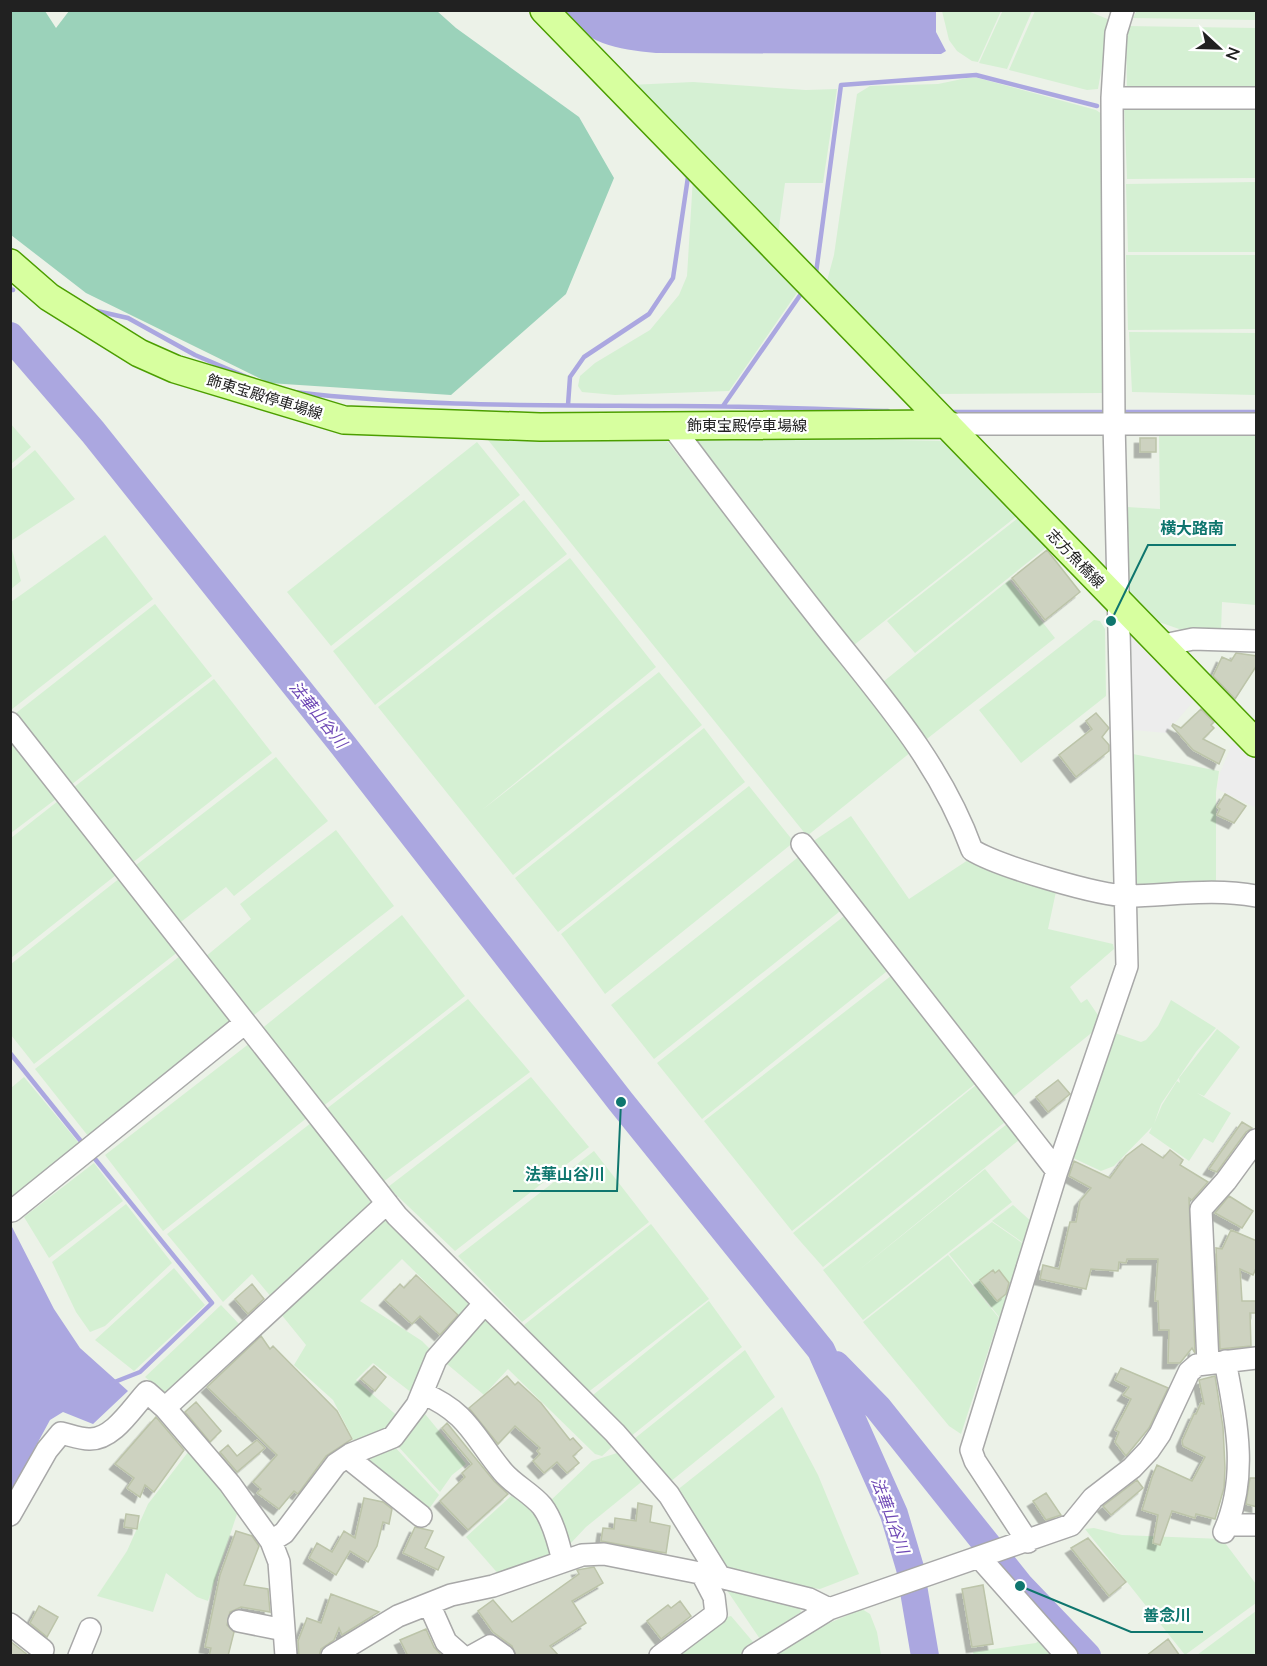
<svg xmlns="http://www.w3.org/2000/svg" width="1267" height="1666" font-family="Lato,'Noto Sans JP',sans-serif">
<defs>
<filter id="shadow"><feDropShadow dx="-5.5" dy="5.5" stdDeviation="0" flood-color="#0004"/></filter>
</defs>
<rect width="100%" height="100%" fill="#ecf2e8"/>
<path fill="#d5f0d3" d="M1003,10L1032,11L1007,69L979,63Z
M1137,10L1256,11V20L1133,18Z
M942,11H1001L978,62L972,61L957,51L949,40Z
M1035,11H1088L1110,20L1098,89L1087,90L1009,70Z
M1126,26L1256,28V90H1127Z
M967,78H978L1096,110L1105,116L1104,393L929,394L825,288L834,255L857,94L870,86L938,84Z
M693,82L806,90L837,89L823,183H785L778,234L630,85Z
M1124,102H1256V178L1127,179Z
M693,178L803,284L729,391L615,395L582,392L578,386L580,376L595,363L650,330L679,295L687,276Z
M1256,182V252H1128L1126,184Z
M1126,255H1256V329L1128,330Z
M1129,332L1256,333V395L1132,392Z
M10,423L31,447L11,464H10Z
M1256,434V605L1222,602L1221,632L1185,631L1153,620L1130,604L1127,507L1160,509L1159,435Z
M488,435L664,437L911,752L807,836L488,440Z
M680,436L945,441L1017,516L849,649Z
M477,442L520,495L331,646L287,592Z
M35,450L75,499L11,541V470Z
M524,500L567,554L375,705L333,651Z
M1018,518L1048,546L915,653L887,621Z
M105,535L153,599L11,710V602Z
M10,543L21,581L11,589H10Z
M570,558L656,667L482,810L659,672L702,725L513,875L378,707Z
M1009,580L1055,638L923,742L878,686Z
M155,604L212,676L67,788L11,717Z
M1094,620L1100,621L1105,629L1106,696L1021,763L979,710Z
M214,679L272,753L127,867L69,791Z
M704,728L745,782L558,932L515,878Z
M11,741L56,799L11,833Z
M1133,754L1219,771L1216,792V888H1134Z
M276,757L328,821L234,896L226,887L177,925L131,869Z
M749,786L794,842L605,994L561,934Z
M58,801L116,875L11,958V838Z
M851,816L909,899L968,860L1057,887L1048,929L1113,944L1114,949L1070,987L1081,1003L1087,999L1100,1018L1095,1030L1009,1100L810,846L815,840Z
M336,830L394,906L249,1019L205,957L251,919L240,904Z
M801,855L844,908L654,1059L611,1005Z
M120,878L179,951L34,1064L11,1035V964Z
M848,913L891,968L702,1119L657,1063Z
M402,915L465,996L322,1107L260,1030Z
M180,956L237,1029L92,1141L35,1069Z
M896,972L980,1080L792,1231L704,1121Z
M468,999L530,1072L383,1182L325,1110Z
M1171,1000L1216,1028L1196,1052L1161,1104L1154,1124L1162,1105L1177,1081L1180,1083L1179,1078L1217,1029L1240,1047L1204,1096L1197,1093L1231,1113L1213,1143L1204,1138L1189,1161L1149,1133L1152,1127L1114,1166L1101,1171L1071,1157L1112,1032L1141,1042L1146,1040L1158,1026Z
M250,1043L308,1117L163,1231L105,1155Z
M24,1077L83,1148L14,1200L11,1197V1088Z
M531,1077L589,1147L455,1251L388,1187Z
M981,1081L1010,1118L823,1267L793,1233Z
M1012,1120L1024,1136L854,1274L985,1169L1012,1202L863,1320L823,1270Z
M311,1123L372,1204L272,1298L252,1274L223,1302L167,1234Z
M594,1151L649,1222L522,1322L458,1256Z
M94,1163L123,1201L49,1258L24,1217Z
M126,1204L172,1263L105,1326L90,1332L76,1312L52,1262Z
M1013,1205L1033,1223L1025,1244L992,1221Z
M385,1213L473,1296L465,1321L402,1259L360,1301L422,1341L433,1352L412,1393L373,1363L356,1380L401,1419L358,1449L333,1400L294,1365L306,1345L276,1308Z
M992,1222L1025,1245L1000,1318L949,1254Z
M651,1224L709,1299L587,1393L524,1325Z
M948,1255L999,1318L961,1434L949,1426L863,1322Z
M174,1268L205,1305L134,1371L95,1340Z
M709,1301L742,1347L630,1437L593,1395Z
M221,1305L241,1326L169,1397L145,1377Z
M480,1314L615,1444L602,1456L595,1454L508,1369L484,1395L447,1364L443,1360Z
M745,1350L775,1397L670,1482L634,1439Z
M782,1407L818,1475L859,1574L820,1589L772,1583L725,1568L676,1491Z
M421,1409L466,1464L452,1475L440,1492L395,1443Z
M394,1446L439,1495L426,1513L361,1456Z
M192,1447L240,1505L208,1601L197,1597L166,1573L153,1612L97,1596L127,1551L148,1504Z
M617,1453L625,1458L645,1479L586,1527L570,1544L564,1542L548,1503L592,1461Z
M511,1496L531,1505L555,1550L550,1560L501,1577L466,1537Z
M1094,1528L1122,1535L1222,1539L1256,1584V1603L1185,1655L1085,1529Z
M724,1586L799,1606L801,1612L760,1639Z
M862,1609L870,1614L877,1632L881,1655L771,1656L813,1630Z
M1256,1611V1655H1197Z
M731,1616L754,1643L739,1655L675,1656L723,1618Z
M1044,1636L1061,1655L974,1656L973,1652L1036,1643Z"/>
<path fill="#9bd2ba" d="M69,11H437L456,28L579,117L614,178L566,294L451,395L269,383L86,293L11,235V11H45L56,28Z"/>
<path fill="#ededed" d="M1137,630L1199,695L1166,733L1133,730L1131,635Z
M1237,732L1256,752V802L1254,807L1217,789L1220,773Z"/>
<path fill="#aba7e0" d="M560,11H936V32L946,51L941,54L656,53C616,49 586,44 560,11Z
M11,1225L54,1309L80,1348L128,1391L93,1424L63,1412L50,1420L11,1492Z"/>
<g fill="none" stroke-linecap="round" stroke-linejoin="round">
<path stroke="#aba7e0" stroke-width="4.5" d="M816,273L841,85L976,75L1097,106
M10,289L13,290
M97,311L128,318L195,355L249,378
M294,392C420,407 548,405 675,406C746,406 817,409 888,411
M568,405L570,377L584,357L649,314L673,278L688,177L684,172
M723,406L803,291
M947,412H1107
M1118,412H1256
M10,1053L84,1145
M91,1154L212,1303L140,1372L112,1383"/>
<path stroke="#aba7e0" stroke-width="28" d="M10,336L93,432L343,745L621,1102L821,1350L894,1514L910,1568L925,1656
M836,1365L878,1408L1020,1586L1087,1656"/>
</g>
<path fill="#cdd2c0" stroke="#bcc4a9" stroke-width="1.5" filter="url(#shadow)" d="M1140,438H1156V452H1140Z
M1047,550L1080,592L1045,620L1012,578Z
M1236,653L1257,656V665L1235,699L1213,676L1222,657L1231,661Z
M1201,709L1214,722L1211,725L1214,728L1203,739L1225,750L1219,764L1193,750L1172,726L1173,724L1181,728Z
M1096,713L1109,728L1102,737L1109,745V751L1076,777L1059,755L1092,729L1086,721Z
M1225,794L1246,806L1234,823L1217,815L1220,809L1217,807Z
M1058,1080L1070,1094L1048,1112L1036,1097Z
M1242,1122L1252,1128L1246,1132L1217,1172L1209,1169Z
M1142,1144L1163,1158L1170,1150L1183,1160L1180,1165L1208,1182L1192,1200L1189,1198L1195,1353L1192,1348L1180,1363H1168L1169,1330H1159L1158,1301H1155L1158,1259H1127L1126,1263L1119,1262L1118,1271L1091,1269L1086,1289L1040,1279L1043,1265L1059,1269L1070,1222H1076L1080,1201L1091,1188L1069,1176L1074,1161L1110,1178L1126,1156Z
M1229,1196L1253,1211L1242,1228L1215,1213Z
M1231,1230L1257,1241V1266L1253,1275L1240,1269L1242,1301H1256V1313H1250L1251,1346L1220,1349L1216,1248L1222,1249Z
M993,1270L995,1273L999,1270L1009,1283L1006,1294L997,1301L980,1280Z
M416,1275L458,1315L440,1335L420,1316L412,1324L385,1300L400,1284L404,1288Z
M252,1284L264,1299L248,1314L235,1299Z
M261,1336L270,1349L273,1346L337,1411L352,1439L326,1456L298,1494L294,1491L279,1509L257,1493L261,1489L253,1482L277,1455L207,1387Z
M374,1366L386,1377L375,1391L361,1379Z
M1121,1368L1168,1388L1149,1428L1126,1456L1115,1442L1119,1432L1115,1430L1131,1399L1123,1395L1129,1387L1115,1380Z
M507,1376L515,1385L518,1382L541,1403L570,1440L573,1438L582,1448L573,1456L579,1463L567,1473L557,1462L544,1473L533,1461L540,1454L537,1451L540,1448L515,1426L498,1444L469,1408Z
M1215,1376L1223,1427L1225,1468L1224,1488L1215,1519L1196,1514L1195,1518L1172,1511L1160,1545L1153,1543L1158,1515L1142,1510L1152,1477L1157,1465L1192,1481L1205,1457L1183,1446L1182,1441L1194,1414H1196L1201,1403L1204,1404L1199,1380Z
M196,1402L221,1431L210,1442L185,1412Z
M156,1417L184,1450L154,1492L145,1485L140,1497L127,1488L134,1478L115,1464Z
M447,1423L494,1481L508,1494L468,1530L440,1501L465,1477L462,1473L472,1464L442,1428Z
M257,1440L265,1448L237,1472L220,1452L228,1445L237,1456Z
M1250,1478H1257V1507L1246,1504Z
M1137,1480L1143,1488L1111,1515L1103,1506Z
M1046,1493L1061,1515L1046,1520L1033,1501Z
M364,1498L383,1502L392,1509L389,1524L383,1522L377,1546L368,1562L350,1551L336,1575L309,1558L317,1543L332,1552L344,1531L355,1538Z
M638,1503L652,1506L650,1522L670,1526L666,1553L601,1541L603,1528L614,1529L615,1518L636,1521Z
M126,1514L139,1516L137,1529L124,1527Z
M415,1527L433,1531L425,1548L444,1557L438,1570L403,1553Z
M236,1531L252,1536L259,1546L244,1585L268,1589L270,1612L241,1607L230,1612L227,1625L234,1632L228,1656H209L211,1648L205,1647L220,1575Z
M1088,1538L1126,1582L1109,1596L1071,1548Z
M594,1567L603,1583L572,1601L586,1623L550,1646L559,1656H516L512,1646L493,1632L478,1611L493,1600L512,1622L579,1574L577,1570Z
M983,1585L993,1644L972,1647L962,1589Z
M331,1594L379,1612L342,1635L339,1628L334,1640L321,1649L319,1656H299L298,1641L307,1618L321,1623Z
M680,1601L691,1616L661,1639L647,1621L668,1605L671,1608Z
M39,1606L58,1617L47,1637L30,1623Z
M426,1629L434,1647L442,1656H408L400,1640Z
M1168,1639L1180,1656H1146Z
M10,1641L29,1656H10Z"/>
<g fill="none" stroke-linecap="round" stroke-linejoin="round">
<g stroke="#a8a8a8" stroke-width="24">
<path id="minor" d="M1112,98H1256
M947,424H1256
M672,426C722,493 773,560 825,626C882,698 940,762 972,850C998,866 1099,896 1129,896C1172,895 1215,888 1256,896
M1159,646L1193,639L1256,641
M10,723L397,1216L615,1433L669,1495L720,1577
M802,844L1057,1171
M12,1211L245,1023
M1208,1363L1201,1209L1226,1181L1256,1140
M422,1393C469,1413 473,1436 503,1472C514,1485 531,1493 542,1506C553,1520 559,1544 563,1561
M165,1408L387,1203
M351,1454L352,1461L421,1516
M10,1515L47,1450L61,1433C70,1435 80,1439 89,1439C113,1440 132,1408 147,1392L165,1408L230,1484L271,1541L279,1562L286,1656
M1228,1525H1256
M1224,1532C1249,1476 1236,1419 1225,1361
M271,1541L284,1533L336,1464L351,1454L393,1437L417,1405L436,1359L484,1304
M1028,1542L975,1461L971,1450L1057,1171L1127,966L1114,422L1112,98L1116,33L1123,10
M979,1557L1067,1656
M429,1604L446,1642L462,1656
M239,1621L284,1630
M10,1624L43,1650
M79,1656L90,1629
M332,1656L398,1616L451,1595L493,1586L582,1555L604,1554L720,1577L809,1599L829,1609
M472,1656L490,1646L504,1656
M660,1656L716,1614L714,1597L702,1574
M753,1656L829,1609L1071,1525L1093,1498L1132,1468L1149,1450L1160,1434L1189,1372L1197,1365L1256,1358"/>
</g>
<g stroke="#4c9e00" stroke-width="30">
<path id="major" d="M544,10L1256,743
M10,263L49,297L139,353L175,369L344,420L540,427L947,424"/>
</g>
<use href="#minor" stroke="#fff" stroke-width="21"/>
<use href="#major" stroke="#d7ff9f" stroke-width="27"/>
</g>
<g text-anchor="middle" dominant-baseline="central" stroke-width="4.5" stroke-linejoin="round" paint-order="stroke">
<g font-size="15" fill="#212121" stroke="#fff">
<text transform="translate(265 396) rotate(17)">飾東宝殿停車場線</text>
<text x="747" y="425">飾東宝殿停車場線</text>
<text transform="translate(1076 558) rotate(46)">志方魚橋線</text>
</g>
<g font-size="16" font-style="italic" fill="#6f49b5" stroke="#fff">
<text transform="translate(319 714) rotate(51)">法華山谷川</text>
<text transform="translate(891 1515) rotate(70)">法華山谷川</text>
</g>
</g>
<path fill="none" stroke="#0f766e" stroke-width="2" d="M1111 621L1148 545H1236M621 1102L617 1191H513M1020 1586L1131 1632H1203"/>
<g fill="#0f766e" stroke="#fff" stroke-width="2">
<circle cx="1111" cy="621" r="6"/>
<circle cx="621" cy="1102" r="6"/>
<circle cx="1020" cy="1586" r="6"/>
</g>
<g font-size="16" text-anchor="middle" font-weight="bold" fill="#0f766e" stroke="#fff" stroke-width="4.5" stroke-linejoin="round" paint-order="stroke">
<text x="1192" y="534">横大路南</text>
<text x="565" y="1180">法華山谷川</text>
<text x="1167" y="1621">善念川</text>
</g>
<rect width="1267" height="1666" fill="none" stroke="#212121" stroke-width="24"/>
<g transform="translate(1219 48) rotate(112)" stroke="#ffffff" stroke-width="4.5" paint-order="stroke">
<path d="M0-4.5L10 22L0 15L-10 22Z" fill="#212121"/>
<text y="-9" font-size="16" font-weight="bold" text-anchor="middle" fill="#212121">N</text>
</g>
</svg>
